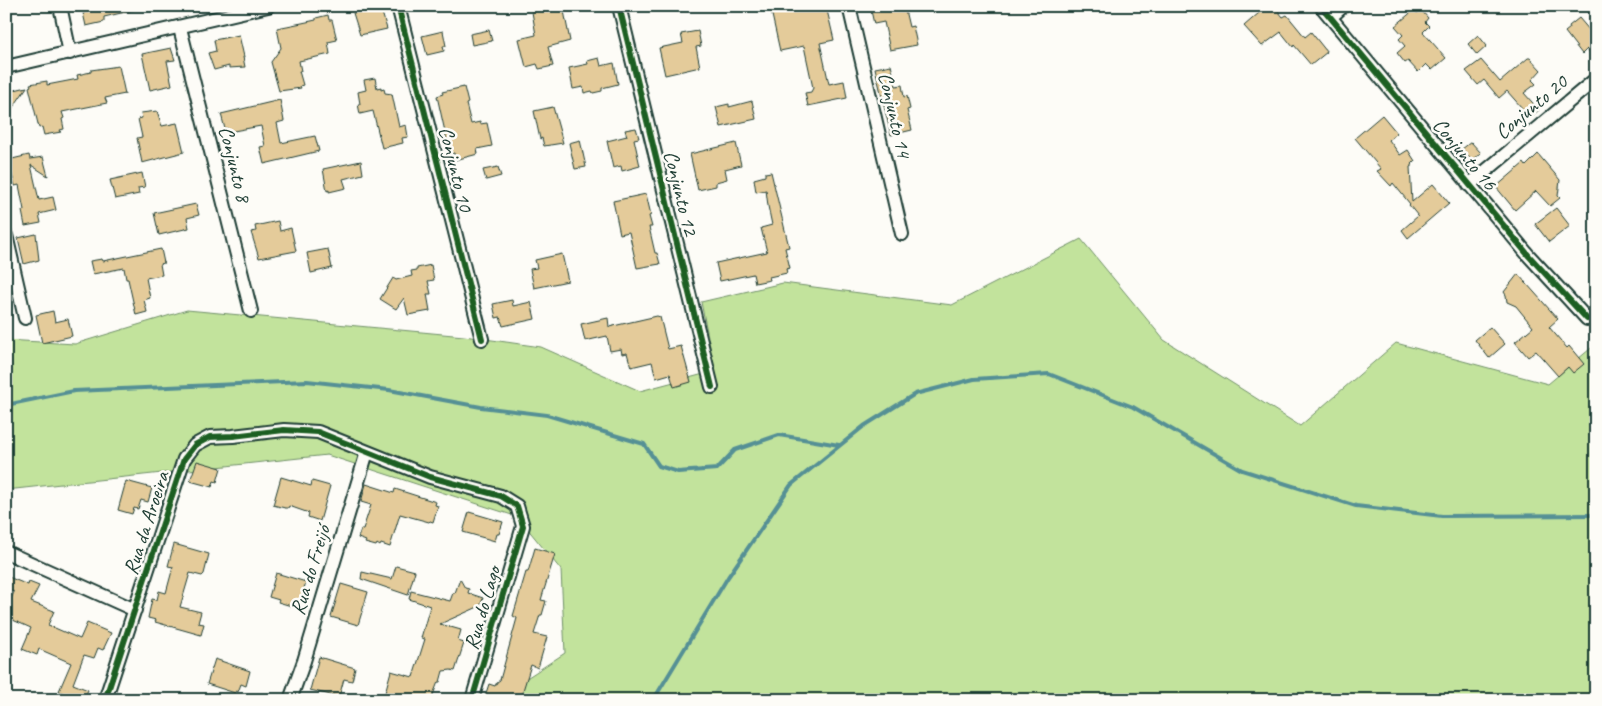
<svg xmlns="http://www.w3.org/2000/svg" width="1602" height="706" font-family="Caveat,sans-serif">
<rect width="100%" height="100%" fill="#fdfcf7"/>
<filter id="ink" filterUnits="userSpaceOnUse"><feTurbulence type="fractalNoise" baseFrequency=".02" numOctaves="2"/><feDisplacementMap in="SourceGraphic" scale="10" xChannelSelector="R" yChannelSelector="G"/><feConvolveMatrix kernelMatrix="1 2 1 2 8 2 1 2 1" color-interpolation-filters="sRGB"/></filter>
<g filter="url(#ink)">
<path fill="#c2e39c" stroke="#709068" d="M1081,239L1164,340L1300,426L1396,343L1548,384L1596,344V700H493L565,653L561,570L518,517L327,455L6,490V340L75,344L187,310L464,336L541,347L640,391L715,371L701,302L783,283L952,305Z"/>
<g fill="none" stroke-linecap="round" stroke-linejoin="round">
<path stroke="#559095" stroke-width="4" d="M6,405L74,391L307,381L389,390L481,407L547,415L644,444L659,466L678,472L717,469L735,450L779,435L839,445
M652,700L657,694L728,577L791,485L864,426L915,394L974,379L1049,374L1133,407L1242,470L1356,506L1442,516L1596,515"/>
</g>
<path fill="#e4cb9a" stroke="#1f3d34" d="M86,6H133L134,10L104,17V22L86,26L83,13L88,12Z
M364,6H380L387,29L360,35L353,13L365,10Z
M531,6H563L570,41L548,47L553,66L539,69L537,64L526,67L519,39L536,35Z
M770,6H826L834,40L820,43L829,84L844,81L847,98L808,106L805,93L811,92L813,88L804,46L780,51Z
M870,6H904L909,27L913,26L917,45L890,50L884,22L874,24Z
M1267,6H1274L1283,17L1287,15L1305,37L1311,32L1327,52L1311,65L1294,45L1293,47L1281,32L1262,46L1244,26Z
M1414,10L1417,13L1421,10L1428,18L1425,22L1429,26L1423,32L1446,58L1432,70L1426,64L1418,72L1408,61L1405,63L1397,53L1405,46L1399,39L1403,35L1395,26Z
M328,15L329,20H332L337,40L328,42L330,54L299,61L301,71H299L303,85L300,86L301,88L279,91L271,62L281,48L277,28L302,23L316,20V18Z
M1579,18L1596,38V60L1587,49L1582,54L1565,32L1570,28L1569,26Z
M489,30L492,41L472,45L470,34Z
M443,31L446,46H443L444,51L427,55L422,36Z
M698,31L701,46L696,47L700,67L665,75L659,48L683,43L681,34Z
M239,35L244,57H243L245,67L229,68V66L214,70L208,53L216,51L214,40Z
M1478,35L1487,46L1477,55L1468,44Z
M171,48L175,60L167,61L172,85L150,90L142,54Z
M599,58L601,66L614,63L618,84L602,88V91L593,93L592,91L584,93L583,87L573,89L569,68L588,64L587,61Z
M1528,58H1530L1541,70L1532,80L1536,84L1524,93L1539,110L1530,117L1507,91L1499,98L1484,80L1478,85L1466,71L1481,60L1500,82Z
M891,65L896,86L902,85L904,97L907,96L910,109L907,110L912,130L891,135L875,68Z
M119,66L125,94L105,98L107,103L62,112L64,118L62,119L64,129L60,130L61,132L44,135L42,127L39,128L29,87L31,86L30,84L47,81V85L78,79L77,75L91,72V70Z
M375,78L377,88L381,87V90L384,89L385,93L392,94L399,127L406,125L408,137L402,138L403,143L382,148L373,111L360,114L358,104H360L358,92L366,90L364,80Z
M27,87L6,118V92Z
M464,87L468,103L466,104L471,124L480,122V124L487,123L492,146L477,149L478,154L455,160L454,153L450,154L437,96L443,94L442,92Z
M280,100L284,121L277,123L281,143L315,136L319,151L264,164L260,147L265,146L261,126L228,132L227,128L225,129L221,114Z
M752,101L756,119L721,127L716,107L729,104V107Z
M553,107L563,143L544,146L542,138L540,139L534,111Z
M157,111L162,126L177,123L184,152L142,163L137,138L142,137L138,119L142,118L141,113Z
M1382,115L1397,133L1389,140L1400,155L1408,150L1415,161L1412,164L1413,165L1410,167L1412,202L1433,184L1449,203L1408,238L1402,230L1418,216L1409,205L1410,204L1393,183L1391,186L1377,171L1381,169L1355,138Z
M636,128L639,138L634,139L640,166L622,171L621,166L613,168L607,141L627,136L625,130Z
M580,140L586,167L575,169L569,143Z
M1471,142L1481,153L1472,161L1462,149Z
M736,143L741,165L725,169L727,179L716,182V186L698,190L690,154Z
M1538,154L1560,180L1558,196L1560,198L1550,206L1536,191L1515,210L1496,187L1524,163L1526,166Z
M29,155L30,159L43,157L48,176L31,165L39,200L53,197L56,210L39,214L41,223L25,226L22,211L24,210L19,185L15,186L8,160Z
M361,161L363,174L343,179L346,188L329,192V190L327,191L323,169Z
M498,167L501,176L486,180L483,170Z
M771,172L789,247L785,248L790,268L786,269L787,273L769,277L770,280L755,283L753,274L720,281L716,263L767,252L761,228L772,225L768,206L766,190L756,192L754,179L765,176V173Z
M142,173L145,187L138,188L139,194L115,199L110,180Z
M646,194L651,215L649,216L652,227H649L655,253H657L660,264L637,268L629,232L620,234L613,201Z
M196,204L199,215L187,218L189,228L159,235L154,213Z
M1556,208L1570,226L1549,242L1535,224Z
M278,221L280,231L291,228L296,251L259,258L251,232L256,231L255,226Z
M36,234L39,260L24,264L18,238Z
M161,249L164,263L160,264L162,275L146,278L150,298L144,300L147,312L136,315L128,279H126L124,268L93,274L90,261L102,259L103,261Z
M328,249L332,268L311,273L307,253Z
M562,254L568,281L534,288L530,269L537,268L535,260Z
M431,265L434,280L428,281L431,294H427L430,311L408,315L404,298L396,309L380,299L393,278L396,280L412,276L411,271L417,270V268Z
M1518,274L1558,319L1549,327L1567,348L1569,346L1584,364L1573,373L1568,367L1558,376L1536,351L1528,357L1515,342L1533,327L1516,306L1507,302L1506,295L1504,292Z
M512,300L513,306L531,302L535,319L503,326L500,317L496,318L493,304Z
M53,311L55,322L68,319L72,336L42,343L36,315Z
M657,316L660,317L668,349L681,346L691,382L674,387L670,374L656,378L652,362L631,367L627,353L622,354L621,349L610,351L607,336L585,341L581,324L608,318L609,327Z
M1490,327L1505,344L1489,358L1475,340Z
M197,461L221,468L217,482L214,481L212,487L190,481Z
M281,477L311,486L312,481L330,486L320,521L308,517L309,513L289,506L288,508H285L273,505Z
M126,481L152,488L148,502L141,500L138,509L134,508L132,514L118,510Z
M366,484L394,493L395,489L436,502L435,505L438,506L433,522L430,521L429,522L400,514L390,547L381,544L380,546L377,544L376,546L365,543L366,541L358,538L361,529H363L371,505L361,502Z
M469,512L503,522L499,534H497L495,541L463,532Z
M174,544L209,554L204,574L202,576L190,573L180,607L201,612L198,623L204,624L201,635L155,622L156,620L148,618L152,599L157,600L159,591L166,593L173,567L168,566Z
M535,548L555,554L541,600L546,601L542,615H540L534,634L547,637L538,668L531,665L520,700H499L485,696L489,684L495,686L497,682L500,680L517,618L513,616L526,572H528Z
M396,566L415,571L408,595L361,579L362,572L392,579Z
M276,573L306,582L298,608L278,602L279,600L269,597Z
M6,576L28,585L29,582L39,586L31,602L54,611L48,625L80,639L87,623L111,633L103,650L98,648L94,658L84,655L73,684L88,690L83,700H67L69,696L59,691L71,663L39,649L37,655L22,649L31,628L6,617V610L14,592L6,589Z
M460,579L465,588L469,589L468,593L483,598L480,607H478L440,624L461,630L458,641L464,643L455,671L451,670L443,671L440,682H438L431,700H403L394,697V700H383L391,671L413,677L425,639L421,638L430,606L409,599L411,591L450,601L453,593H455Z
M341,584L368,592L358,625L331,617Z
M319,657L355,668L352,681L344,679L339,697L310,690Z
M215,659L250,671L246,686L241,684L238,692L236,691L235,693L207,684Z"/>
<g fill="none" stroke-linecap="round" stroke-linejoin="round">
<g stroke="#1f3d34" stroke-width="16">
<path id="street" d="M60,6L70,53
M398,6L482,339
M619,6L712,387
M849,6L902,234
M1321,6L1529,256L1587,319
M1331,17L1343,6
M180,28L251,311
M6,67L268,6
M1469,185L1596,79
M6,235L25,318
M6,552L135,610
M105,700L184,459L195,445L210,437L233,436L284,430L318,432L430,477L501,496L517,506L523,526L472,700
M290,700L304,661L367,452"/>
</g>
<use href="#street" stroke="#fdfcf7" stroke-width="12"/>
<g stroke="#fdfcf7" stroke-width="9">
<path id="cycleway" d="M398,6L482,339
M619,6L712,387
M1321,6L1529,256L1587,319
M105,700L184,459L195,445L210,437L233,436L284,430L318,432L430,477L501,496L517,506L523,526L472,700"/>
</g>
<use href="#cycleway" stroke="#1b5e20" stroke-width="6"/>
</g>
</g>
<g text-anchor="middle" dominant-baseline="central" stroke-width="5" stroke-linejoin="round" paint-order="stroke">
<g font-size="21" fill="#1f3d34" stroke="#fdfcf7">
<text transform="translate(1531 107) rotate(-40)">Conjunto 20</text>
<text transform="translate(895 115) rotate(77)">Conjunto 14</text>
<text transform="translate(1465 154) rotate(50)">Conjunto 16</text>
<text transform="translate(235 164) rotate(76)">Conjunto 8</text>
<text transform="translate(456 169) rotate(76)">Conjunto 10</text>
<text transform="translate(681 193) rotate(76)">Conjunto 12</text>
<text transform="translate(146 523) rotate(-72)">Rua da Aroeira</text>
<text transform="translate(310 570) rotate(-73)">Rua do Freijó</text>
<text transform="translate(482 608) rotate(-74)">Rua do Lago</text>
</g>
</g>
<rect width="1602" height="706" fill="none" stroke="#fdfcf7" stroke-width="25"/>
<rect x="12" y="12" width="1577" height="681" fill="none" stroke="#1f3d34" stroke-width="2" filter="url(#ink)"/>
</svg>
